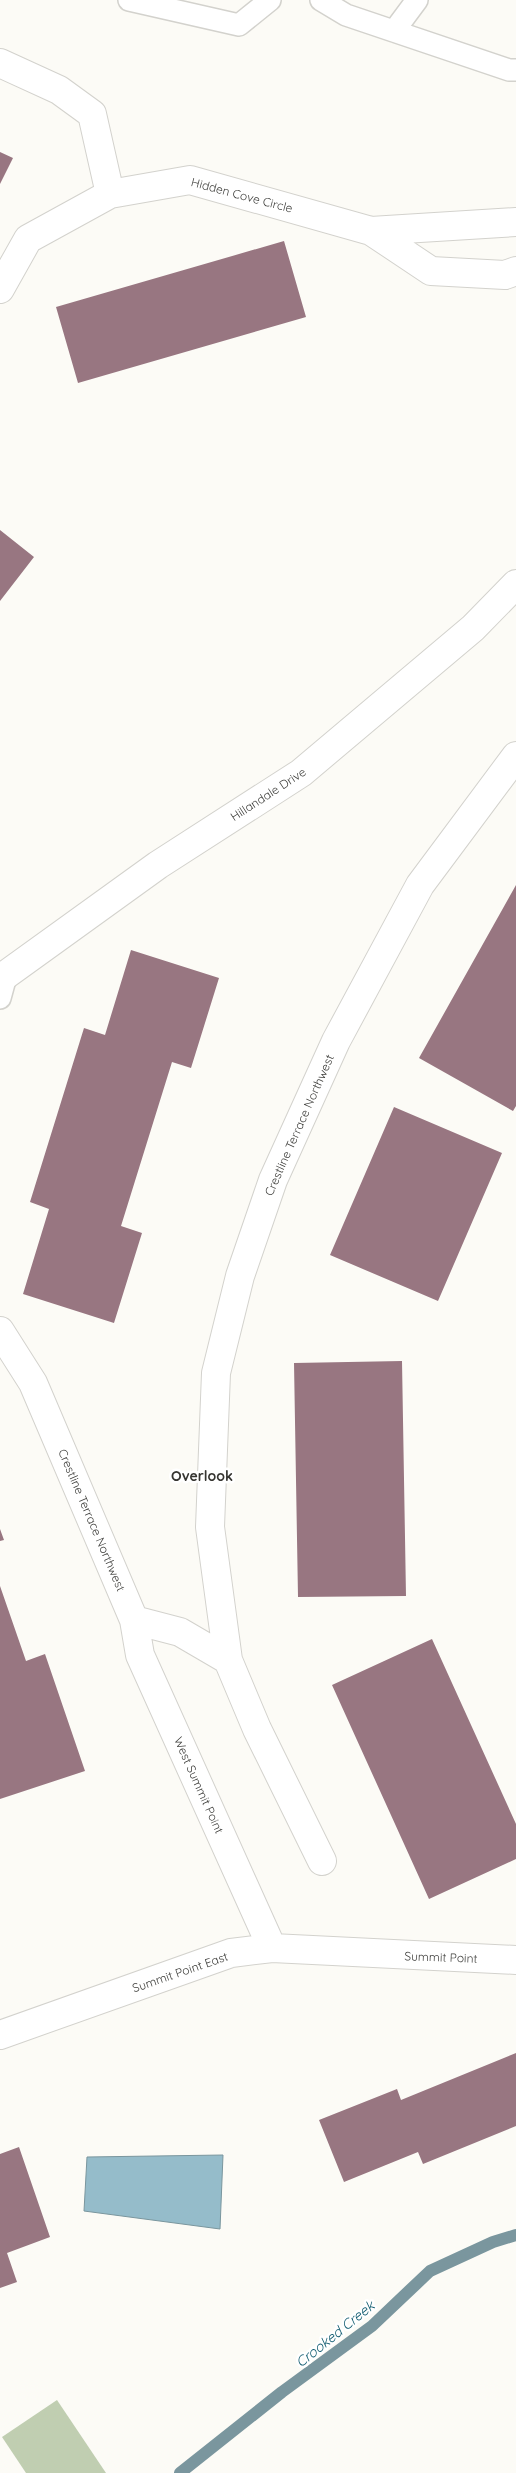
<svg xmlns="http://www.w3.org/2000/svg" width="516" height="2473" font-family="Quicksand,sans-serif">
<rect width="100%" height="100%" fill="#fcfbf6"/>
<path fill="#c0ceb1" d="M57,2400L106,2473H26L2,2437Z"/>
<path fill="#95bcca" stroke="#7a969e" d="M223,2155L220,2229L84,2211L87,2157Z"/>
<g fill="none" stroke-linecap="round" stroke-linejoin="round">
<path stroke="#7a969e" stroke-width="12" d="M180,2473L282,2392L372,2326L430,2271L493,2242L516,2235"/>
</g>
<path fill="#987681" d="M0,152L13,158L0,184Z
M284,241L306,317L78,383L56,307Z
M0,530L34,557L0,601Z
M516,885V1106L513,1111L419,1058Z
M131,950L219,978L191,1068L172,1062L121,1226L142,1233L114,1323L23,1294L49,1209L30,1202L84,1028L105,1035Z
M394,1107L502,1153L438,1301L330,1255Z
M402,1361L406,1596L298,1597L294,1363Z
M0,1529L4,1540L0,1541Z
M0,1586L26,1661L45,1654L85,1771L0,1799Z
M432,1639L516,1824V1859L429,1899L332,1685Z
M516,2053V2126L423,2164L418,2152L344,2182L319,2120L397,2089L401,2100Z
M19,2147L50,2237L7,2253L17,2282L0,2288V2154Z"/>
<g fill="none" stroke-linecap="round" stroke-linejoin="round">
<g stroke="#d3d2cd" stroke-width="24">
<path id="service" d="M129,0L239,25L270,0
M321,0L346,15L509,70H516
M394,31L417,0
M0,998L6,976"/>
</g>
<g stroke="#d3d2cd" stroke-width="30">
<path id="minor" d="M0,63L59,90L92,114L110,194
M371,231L431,271L505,275L516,271
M0,289L28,239L110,194L190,180L371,231L516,222
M0,979L158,865L301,773L473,628L516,584
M0,1331L33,1383L134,1620L180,1632L228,1660
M134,1620L140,1655L272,1948
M322,1861L257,1729L228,1660L210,1527L216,1373L240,1276L273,1180L336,1041L420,885L516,756
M0,2035L231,1953L272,1948L516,1960"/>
</g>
<use href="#service" stroke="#fff" stroke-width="21"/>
<use href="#minor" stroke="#fff" stroke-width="28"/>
</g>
<g text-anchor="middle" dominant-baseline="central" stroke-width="5" stroke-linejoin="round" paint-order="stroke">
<g font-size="12" fill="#3c3c39" stroke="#fff">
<text transform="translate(242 195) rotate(15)">Hidden Cove Circle</text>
<text transform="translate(268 794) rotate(-33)">Hillandale Drive</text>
<text transform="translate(299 1125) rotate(-66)">Crestline Terrace Northwest</text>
<text transform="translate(92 1520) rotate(67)">Crestline Terrace Northwest</text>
<text transform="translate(199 1785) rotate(66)">West Summit Point</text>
<text transform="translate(441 1957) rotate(2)">Summit Point</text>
<text transform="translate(180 1972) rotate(-19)">Summit Point East</text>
</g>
<g font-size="14" font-weight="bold" fill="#363531" stroke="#fff">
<text x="202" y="1476">Overlook</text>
</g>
<g font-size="14" font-style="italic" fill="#0e5a6f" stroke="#fff">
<text transform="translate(335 2334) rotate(-39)">Crooked Creek</text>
</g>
</g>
</svg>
